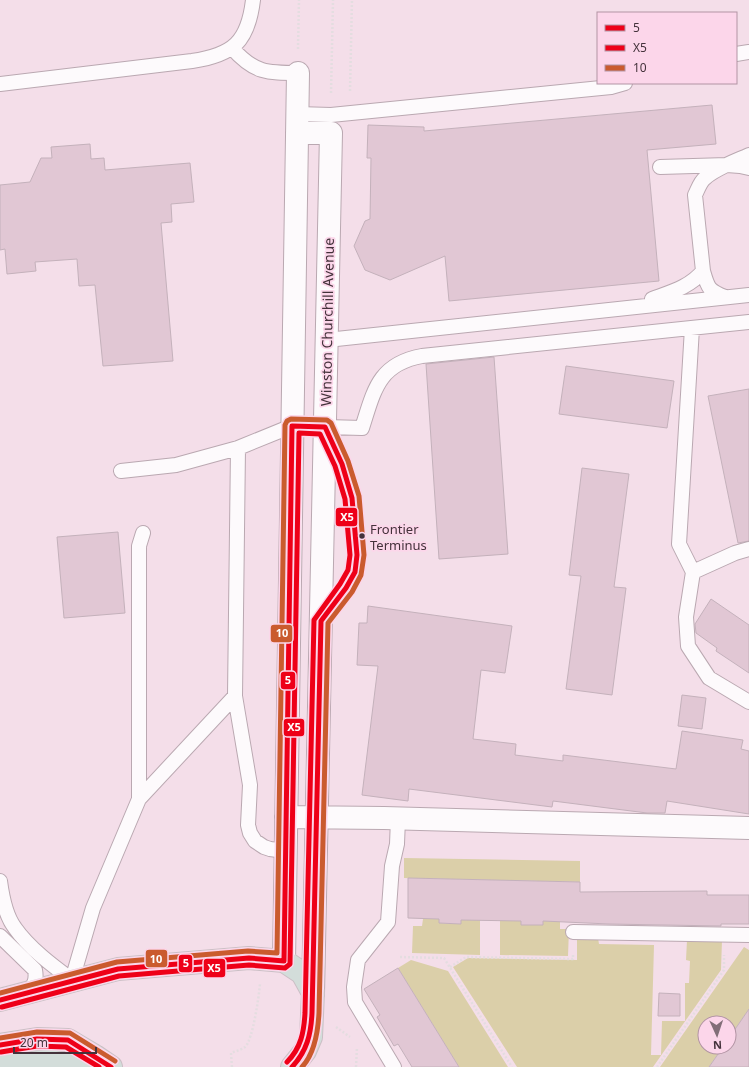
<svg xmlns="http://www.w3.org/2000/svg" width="749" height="1067" font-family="'Noto Sans',sans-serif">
<rect width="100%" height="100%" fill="#f4dee9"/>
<path fill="#dbcfa9" d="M404,858L580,861V882L404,878Z
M423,919H439V923L460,924V919L480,920V955L412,953L413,926H422Z
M500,920L521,921V925H543V921H560V929H569L568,956L500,955Z
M577,938H598L599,944L654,945L651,1055H661L662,1021H685V983H689L690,961L686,960L687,940H722L721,970L653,1067H517L453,967L468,958L577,960Z
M744,947L749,950V1009L729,1038V1023H705V1047H723L709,1067H660Z
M411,960L448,971L508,1067H459L398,968Z"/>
<path fill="#e1c7d4" stroke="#c4b1bb" d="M712,105L716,144L647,150L659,281L449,301L445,256L390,280L365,270L354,246L365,221L370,219L371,158H367L368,125L424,127V131Z
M90,144L91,159L104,158L105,170L190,163L194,202L171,204L172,222L161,223L173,361L103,366L95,285L79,286L77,259L35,262L36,271L7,274L5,249L0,250V185L30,182L41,158H52L51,147Z
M494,357L508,554L439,559L426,364Z
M566,366L674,381L667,428L559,414Z
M749,389V541L738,543L708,396Z
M582,468L629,474L614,587L626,588L612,695L566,689L581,576L569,575Z
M118,532L125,613L64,618L57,537Z
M711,599L749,625V673L716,651L717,648L696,633L695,624Z
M368,606L512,626L505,673L481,670L473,739L516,744L515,755L563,761V755L676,769L682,731L743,740L741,749L749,751V814L667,801L665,813H647L553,801L552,807L409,789L408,801L362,795L378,666L357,665L359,623H367Z
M682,695L706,698L702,729L678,726Z
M408,878L580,882V892L707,891V895H749V924H721V926L609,924L543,921V925H521V921L461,920V924L439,923V919L408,918Z
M398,968L459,1067H412L398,1044L394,1046L377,1017L380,1015L364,989Z
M659,993L680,994V1016H658Z
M749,1009V1067H709L723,1047H729V1038Z"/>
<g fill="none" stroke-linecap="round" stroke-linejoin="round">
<g stroke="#baa8b1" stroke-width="16">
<path id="lane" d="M232,48C254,73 267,73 298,73
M736,54L749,52
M0,84L192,61C233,55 248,42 253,0
M297,114L331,115L611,87L625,83
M660,167L727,165L740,166L749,168
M703,271C708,288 708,290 725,297
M652,299C671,292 690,287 703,271L695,195C698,189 700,182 705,178C716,168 736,161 749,155
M692,328L679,544L693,572L686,617L688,646L709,678L749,702
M327,340L749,295
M238,448L235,696L250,785L248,825L250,833L255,841L264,847L270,849L285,851
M121,471L176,465L238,448L292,426L362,428C374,391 378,364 422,356L749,322
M693,572L735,553L749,549
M321,620L346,588L355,572L357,555L352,498L342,464L327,433
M139,799V546L143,533
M0,881C2,896 5,915 15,928C29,948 53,966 72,980L93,908L139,799L235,696
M573,932L749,935
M0,936L35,970C37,980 34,985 28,992
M394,1067L355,1002L354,987L358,960L388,922L392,866L397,844L398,819"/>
</g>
<g stroke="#baa8b1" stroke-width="24">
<path id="street" d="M297,133H331L313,993
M286,817L384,818L749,828
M284,961L298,73"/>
</g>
<g stroke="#cbbfc5" stroke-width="24">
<path id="highway" d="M0,1000L118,969L249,958L284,961L302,973L313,993L311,1037L305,1051L292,1067
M0,1045L37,1039L68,1040L95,1056L111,1067
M0,1066L50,1061L81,1067"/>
</g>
<path stroke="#e4dde0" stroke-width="2.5" stroke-dasharray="2 2" stroke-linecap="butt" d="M298,49L299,0
M350,91L352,0
M331,93L333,0
M400,957L444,958L512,1067
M450,967L466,957L573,959V954
M336,1027L350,1037
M232,1067L231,1053C236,1051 241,1050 245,1047C253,1040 259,995 260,984
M356,1067L357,1047
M657,1067L724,970V955"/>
<use href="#lane" stroke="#fdfafc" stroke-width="14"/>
<use href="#street" stroke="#fdfafc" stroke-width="22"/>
<use href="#highway" stroke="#d3ddda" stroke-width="22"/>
<g stroke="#fcd6ea" stroke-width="8">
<path id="bus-1" d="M0,1000L118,969L249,958L284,961L292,426L325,427L342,464L352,498L357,555L355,572L346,588L321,621L312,1013C311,1034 307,1051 292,1067
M0,1045L37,1039L68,1040L111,1067"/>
</g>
<g stroke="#fcd6ea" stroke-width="8">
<path id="bus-2" d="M2,1007L119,976L249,965L285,968L290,964L299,433L320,434L335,466L345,499L350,555L348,570L340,584L314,620L305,1013C304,1032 301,1048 287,1062
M1,1052L37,1046L66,1047L99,1067"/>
</g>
<g stroke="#fcd6ea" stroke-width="8">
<path id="bus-3" d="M0,993L117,962L248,951L277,953L285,425L287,421L291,419L327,420L331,423L348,461L359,496L364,555L361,575L352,592L328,623L319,1013C318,1032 315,1053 302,1067
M0,1038L37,1032L70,1033L115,1061"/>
</g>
<use href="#bus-1" stroke="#ee0018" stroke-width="5"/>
<use href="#bus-2" stroke="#ee0018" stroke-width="5"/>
<use href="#bus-3" stroke="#ca5b2e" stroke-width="5"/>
</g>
<circle fill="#44323b" stroke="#fcd6ea" stroke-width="1.5" cx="362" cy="536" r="3.5"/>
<g text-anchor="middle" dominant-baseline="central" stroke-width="3.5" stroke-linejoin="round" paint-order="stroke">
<g font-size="13" fill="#44323b" stroke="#fcd6ea" text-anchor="start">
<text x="370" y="529">Frontier<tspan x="370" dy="16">Terminus</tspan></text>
</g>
<g font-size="14" fill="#44323b" stroke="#fcd6ea">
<text transform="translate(327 322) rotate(-89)">Winston Churchill Avenue</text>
</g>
</g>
<g stroke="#fcd6ea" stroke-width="1.5">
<rect x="335" y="507" width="23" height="20" rx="4" fill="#ee0018"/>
<rect x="270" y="624" width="23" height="19" rx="4" fill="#ca5b2e"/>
<rect x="280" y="671" width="16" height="19" rx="4" fill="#ee0018"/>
<rect x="283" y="718" width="22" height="19" rx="4" fill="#ee0018"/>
<rect x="145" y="949" width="23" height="19" rx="4" fill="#ca5b2e"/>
<rect x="178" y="954" width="15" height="19" rx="4" fill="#ee0018"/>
<rect x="203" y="958" width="23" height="20" rx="4" fill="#ee0018"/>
</g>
<g font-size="11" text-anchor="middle" font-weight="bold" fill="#fff">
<text x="347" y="521">X5</text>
<text x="282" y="637">10</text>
<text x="288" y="684">5</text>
<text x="294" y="731">X5</text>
<text x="156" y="963">10</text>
<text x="186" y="967">5</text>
<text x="214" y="972">X5</text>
</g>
<rect x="597" y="12" width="140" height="72" fill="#fcd6ea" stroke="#b294a4"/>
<rect x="605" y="25" width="20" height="6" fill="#ee0018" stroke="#b294a4"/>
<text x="633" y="32" font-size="12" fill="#44323b">5</text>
<rect x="605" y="45" width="20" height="6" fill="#ee0018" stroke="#b294a4"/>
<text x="633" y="52" font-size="12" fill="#44323b">X5</text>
<rect x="605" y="65" width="20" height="6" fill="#ca5b2e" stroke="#b294a4"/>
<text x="633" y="72" font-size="12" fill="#44323b">10</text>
<g transform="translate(717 1035) rotate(177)"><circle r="19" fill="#fcd6ea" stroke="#b294a4"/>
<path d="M0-3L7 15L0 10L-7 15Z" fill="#826e78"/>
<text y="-6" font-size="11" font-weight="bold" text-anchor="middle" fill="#44323b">N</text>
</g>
<path d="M14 1047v6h82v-6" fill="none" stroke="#44323b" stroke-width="2"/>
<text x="20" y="1047" font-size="12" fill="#44323b" stroke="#fcd6ea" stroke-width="3" paint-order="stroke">20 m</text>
</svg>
